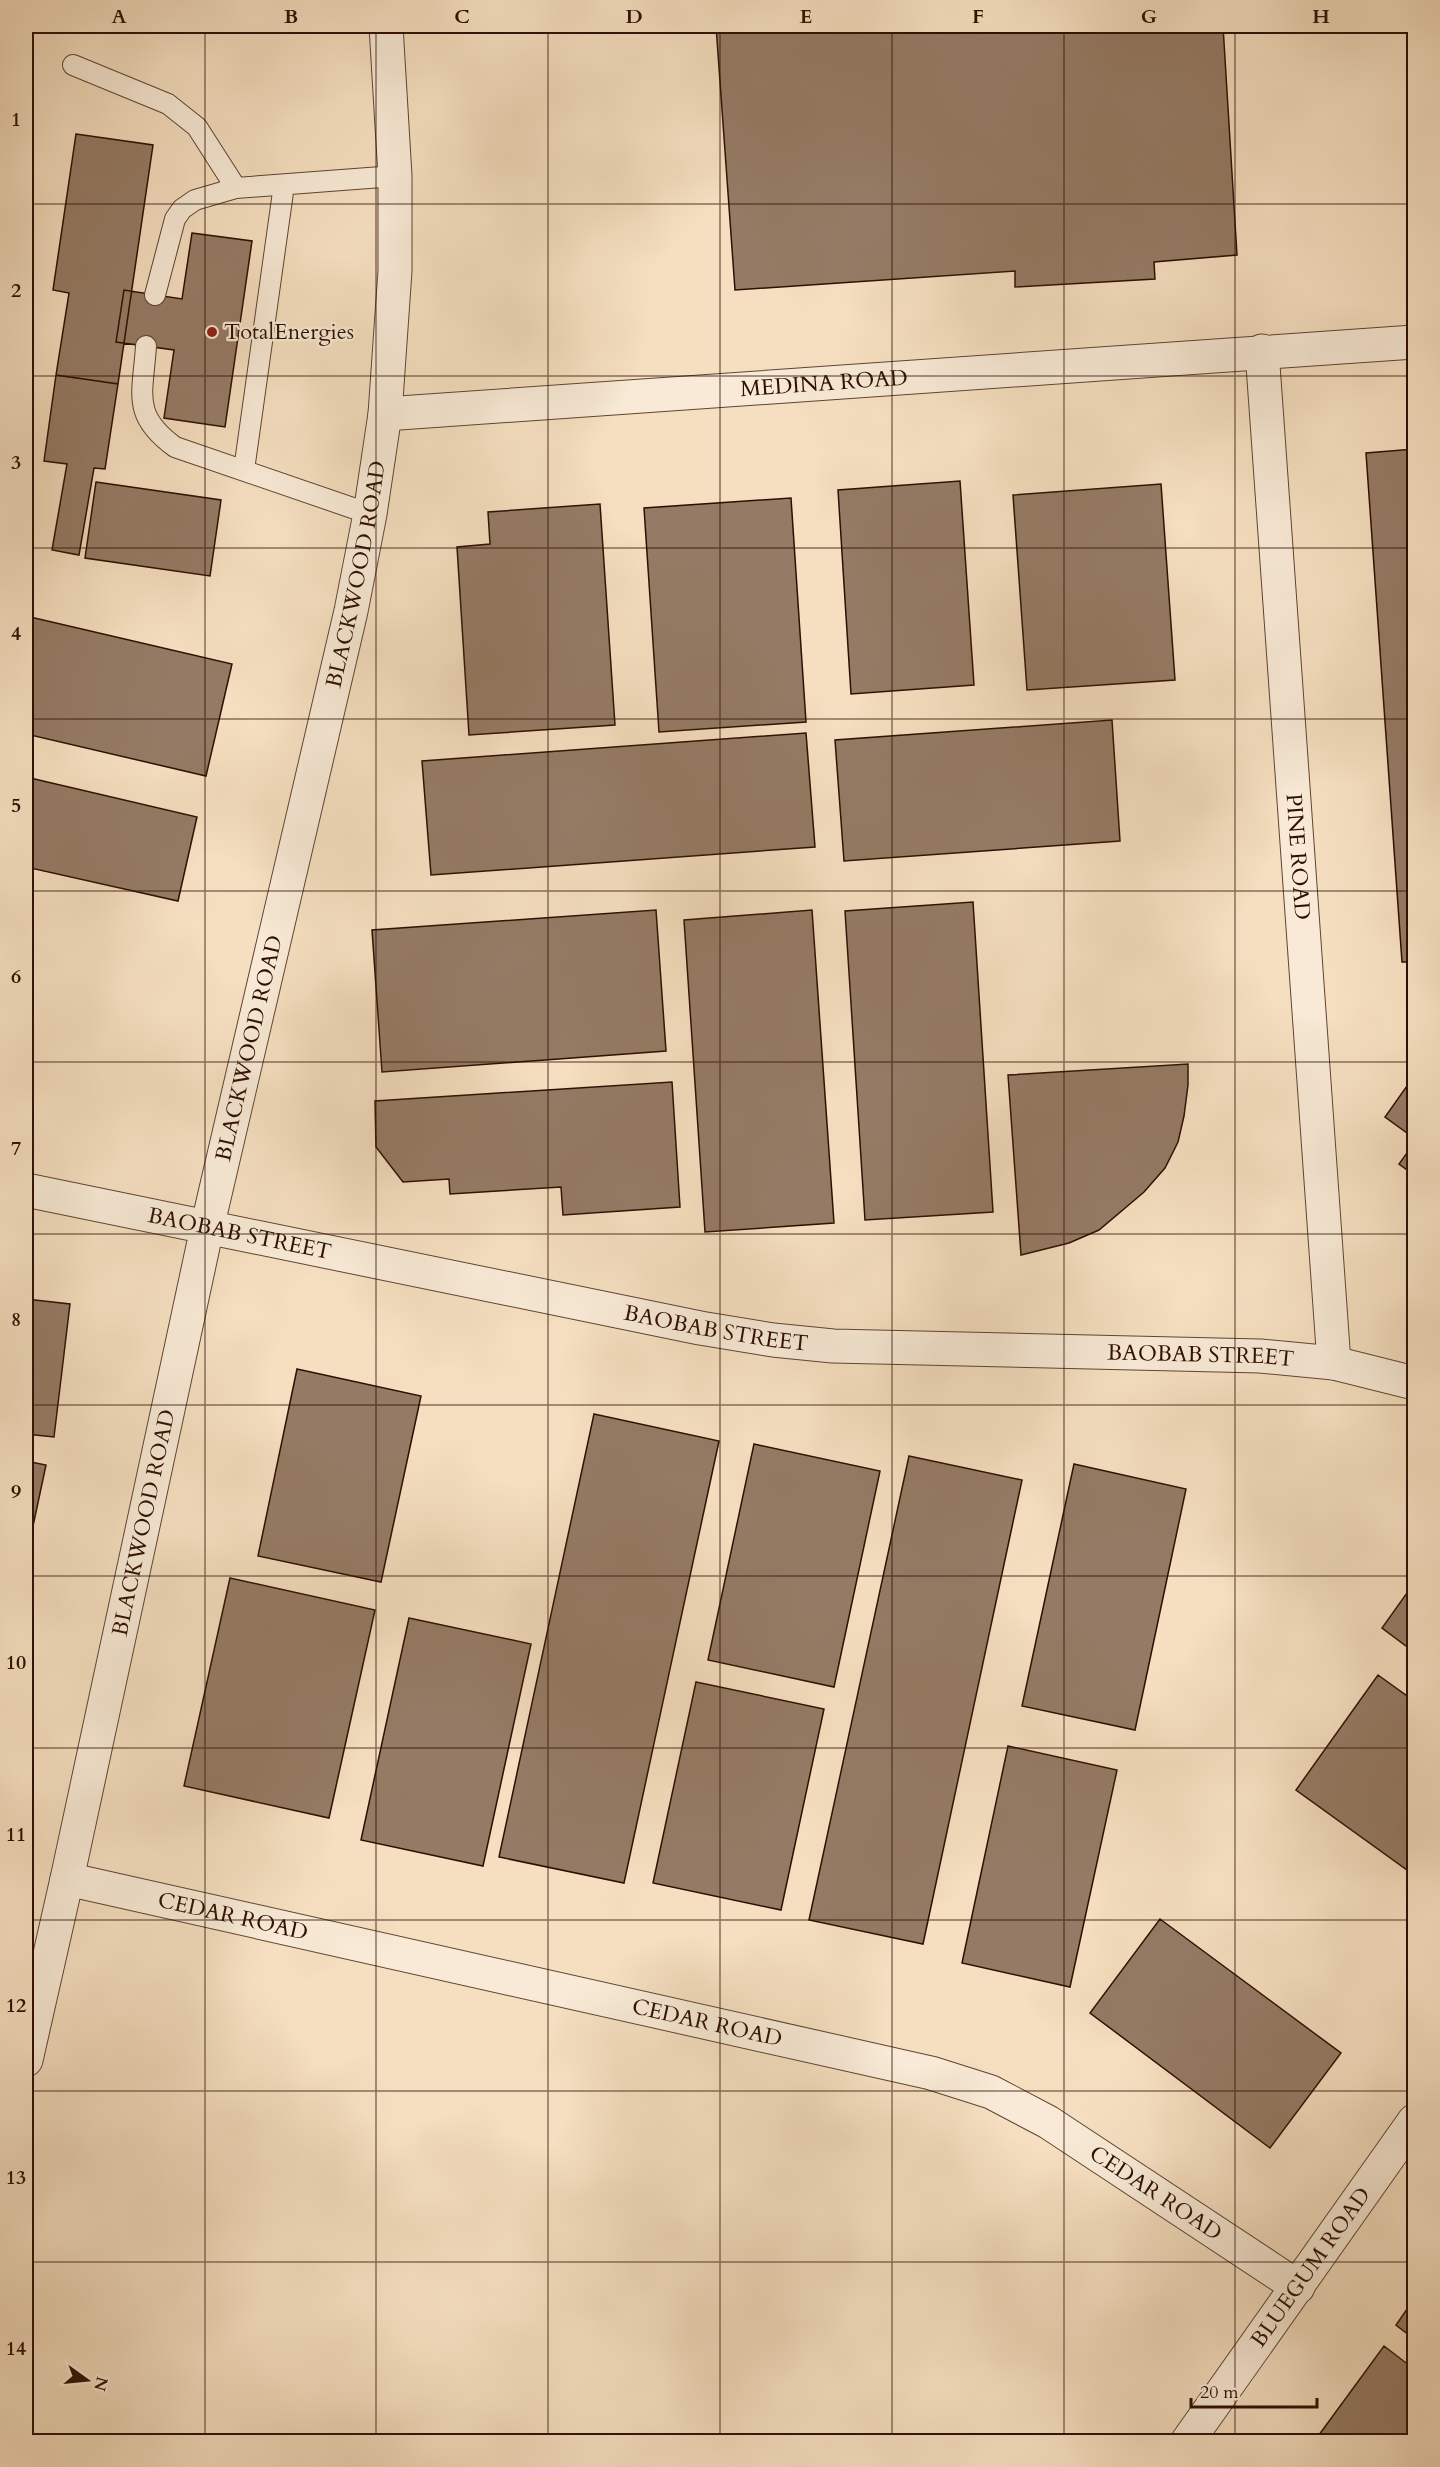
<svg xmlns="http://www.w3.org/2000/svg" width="1440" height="2467" font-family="Cardo,serif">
<rect width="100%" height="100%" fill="#f5dfc0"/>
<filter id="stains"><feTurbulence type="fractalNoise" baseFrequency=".00333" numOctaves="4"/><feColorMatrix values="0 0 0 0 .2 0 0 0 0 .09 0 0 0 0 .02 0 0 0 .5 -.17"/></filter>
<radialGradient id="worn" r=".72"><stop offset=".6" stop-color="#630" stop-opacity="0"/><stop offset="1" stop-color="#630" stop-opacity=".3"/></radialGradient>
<path fill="#957b65" stroke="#2e0f03" stroke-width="1.5" d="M716,26H1223L1237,255L1154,262L1155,279L1015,287V271L735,290Z
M76,134L153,145L118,384L56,375L69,293L53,290Z
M192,233L252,241L225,427L164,418L174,350L116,342L124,290L182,299Z
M56,375L118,384L105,469L94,468L79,555L52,550L67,464L44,461Z
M1414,449V962H1402L1366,453Z
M960,481L974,685L851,694L838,490Z
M96,482L221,500L210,576L85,558Z
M1161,484L1175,680L1027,690L1013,495Z
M791,498L806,722L659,732L644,508Z
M600,504L615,725L469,735L457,547L490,544L488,512Z
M26,616L232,664L206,776L26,734Z
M1112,720L1120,841L844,861L835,740Z
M806,733L815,847L431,875L422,761Z
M26,777L197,817L178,901L26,867Z
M973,902L993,1212L865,1220L845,911Z
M656,910L666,1051L382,1072L372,930Z
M812,910L834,1223L705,1232L684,920Z
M1188,1064V1085L1184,1116L1178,1142L1165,1168L1144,1192L1099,1230L1069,1243L1021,1255L1008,1075Z
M1414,1076V1138L1385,1117Z
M672,1082L680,1207L563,1215L561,1187L450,1194L449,1179L403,1182L376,1147L375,1101Z
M1414,1143V1175L1399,1164Z
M26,1299L70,1304L54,1437L26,1434Z
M297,1369L421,1396L381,1582L258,1556Z
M594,1414L719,1441L624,1883L499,1857Z
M754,1444L880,1471L834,1687L708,1660Z
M909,1456L1022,1480L923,1944L809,1920Z
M26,1461L46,1465L26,1559Z
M1074,1464L1186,1489L1135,1730L1022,1706Z
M230,1578L375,1610L329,1818L184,1786Z
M1414,1583V1652L1382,1628Z
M409,1618L531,1644L483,1866L361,1840Z
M1378,1675L1414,1701V1875L1296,1790Z
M696,1682L824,1709L781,1910L653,1883Z
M1008,1746L1117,1770L1070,1987L962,1963Z
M1160,1919L1341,2053L1270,2148L1090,2013Z
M1414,2299V2339L1396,2325Z
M1384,2346L1414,2369V2442H1319L1316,2439Z"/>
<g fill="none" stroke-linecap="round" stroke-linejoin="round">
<g stroke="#604332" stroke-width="22">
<path id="service" d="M73,65L168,104L197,127L236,188
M155,295L175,219L182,209L195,200L236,188L395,176
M146,346C143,394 131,415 175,447L370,514
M244,470L284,185"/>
</g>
<g stroke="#604332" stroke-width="35">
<g id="minor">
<path id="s1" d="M1262,351L1334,1363"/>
<path id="s2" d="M385,414L1414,342"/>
<path id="s3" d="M26,1190L700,1328L773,1340L833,1346L1260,1356L1334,1363L1414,1383"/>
<path id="s4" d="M67,1879L931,2073L991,2092L1048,2122L1298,2287"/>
<path id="s5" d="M26,2060L67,1879L207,1228L351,611L370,514L385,414L395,271V176L386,26"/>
<path id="s6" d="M1187,2442L1414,2121"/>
</g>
</g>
<use href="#service" stroke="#f8ead6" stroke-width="20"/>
<use href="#minor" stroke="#f8ead6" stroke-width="33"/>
</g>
<path fill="none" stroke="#2e0f03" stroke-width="1.5" stroke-opacity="0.55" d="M205,26V2442M376,26V2442M548,26V2442M720,26V2442M892,26V2442M1064,26V2442M1235,26V2442M26,204H1414M26,376H1414M26,548H1414M26,719H1414M26,891H1414M26,1062H1414M26,1234H1414M26,1405H1414M26,1576H1414M26,1748H1414M26,1920H1414M26,2091H1414M26,2262H1414"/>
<circle fill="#8f2418" stroke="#f8ead6" stroke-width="2" cx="212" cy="332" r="6"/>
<g text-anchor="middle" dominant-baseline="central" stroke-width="4.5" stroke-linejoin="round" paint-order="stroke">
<g font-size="22" fill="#2e0f03" stroke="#f8ead6" text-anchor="start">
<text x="224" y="332">TotalEnergies</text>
</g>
<g font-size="22" fill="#2e0f03" stroke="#f8ead6">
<text stroke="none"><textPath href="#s2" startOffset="440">MEDINA ROAD</textPath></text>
<text stroke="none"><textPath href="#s5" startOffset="1522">BLACKWOOD ROAD</textPath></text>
<text stroke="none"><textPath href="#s1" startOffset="507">PINE ROAD</textPath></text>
<text stroke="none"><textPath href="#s5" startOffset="1036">BLACKWOOD ROAD</textPath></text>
<text stroke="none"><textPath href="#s3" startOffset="218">BAOBAB STREET</textPath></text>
<text stroke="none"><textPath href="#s3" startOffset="704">BAOBAB STREET</textPath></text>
<text stroke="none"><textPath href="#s3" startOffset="1190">BAOBAB STREET</textPath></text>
<text stroke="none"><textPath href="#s5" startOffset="550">BLACKWOOD ROAD</textPath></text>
<text stroke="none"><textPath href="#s4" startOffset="170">CEDAR ROAD</textPath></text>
<text stroke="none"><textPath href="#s4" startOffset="656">CEDAR ROAD</textPath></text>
<text stroke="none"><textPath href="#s4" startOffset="1142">CEDAR ROAD</textPath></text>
<text stroke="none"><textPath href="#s6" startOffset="214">BLUEGUM ROAD</textPath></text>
</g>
</g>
<rect width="1440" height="2467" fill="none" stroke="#f5dfc0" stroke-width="66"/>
<g transform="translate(87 2380) rotate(105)" stroke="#f8ead6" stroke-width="4.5" paint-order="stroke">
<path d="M0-4.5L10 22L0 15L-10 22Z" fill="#2e0f03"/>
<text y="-9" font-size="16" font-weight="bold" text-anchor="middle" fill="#2e0f03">N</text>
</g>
<path d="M1191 2398v9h126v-9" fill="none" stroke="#2e0f03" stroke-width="3"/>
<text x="1200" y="2398" font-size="18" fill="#2e0f03" stroke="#f8ead6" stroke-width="4.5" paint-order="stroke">20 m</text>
<rect x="33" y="33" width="1374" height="2401" fill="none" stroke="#2e0f03" stroke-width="2"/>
<g font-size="20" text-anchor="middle" font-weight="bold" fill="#2e0f03">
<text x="119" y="23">A</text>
<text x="291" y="23">B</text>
<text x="462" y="23">C</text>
<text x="634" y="23">D</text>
<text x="806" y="23">E</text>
<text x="978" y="23">F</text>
<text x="1149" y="23">G</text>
<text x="1321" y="23">H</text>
<text x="16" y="126">1</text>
<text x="16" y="297">2</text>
<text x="16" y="469">3</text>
<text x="16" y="640">4</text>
<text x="16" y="812">5</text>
<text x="16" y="983">6</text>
<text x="16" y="1155">7</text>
<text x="16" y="1326">8</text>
<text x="16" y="1498">9</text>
<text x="16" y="1669">10</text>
<text x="16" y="1841">11</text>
<text x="16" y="2012">12</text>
<text x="16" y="2184">13</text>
<text x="16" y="2355">14</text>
</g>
<rect width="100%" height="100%" filter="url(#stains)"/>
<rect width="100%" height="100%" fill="url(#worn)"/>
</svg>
